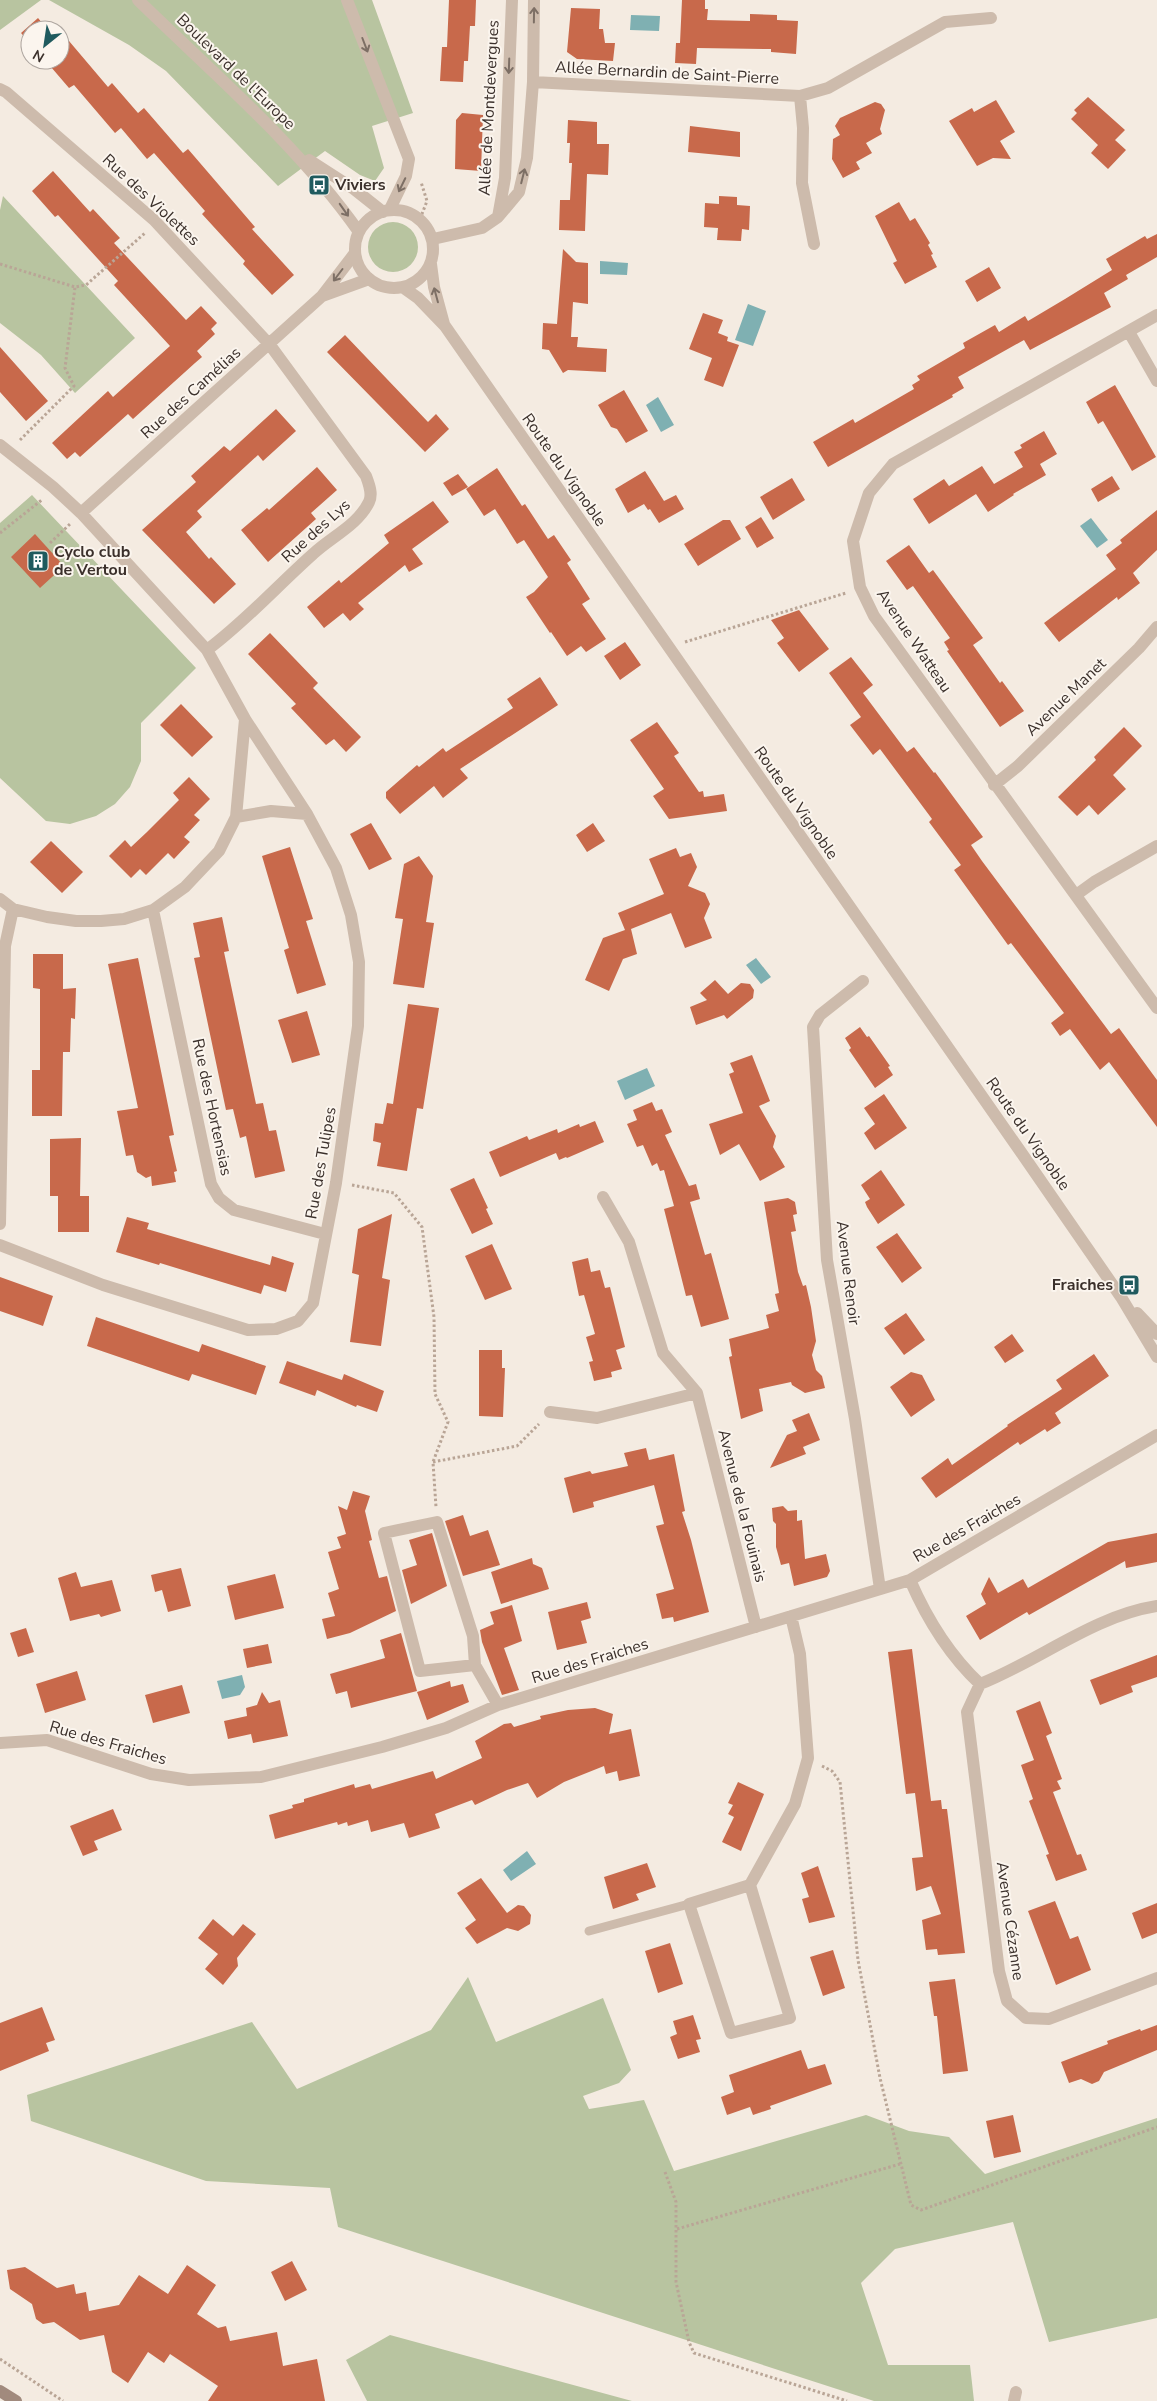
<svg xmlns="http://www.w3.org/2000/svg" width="1157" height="2401" font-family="'Nunito Sans',sans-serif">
<rect width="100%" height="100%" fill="#f4ebe1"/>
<path fill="#b8c4a0" d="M0,0H41L0,30Z
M49,0H372L413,113L372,126L384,168L375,181L360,175L325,151L278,186L166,71L129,45Z
M3,196L135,338L75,393L41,355L0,323V210Z
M368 247a25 25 0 1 1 50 0a25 25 0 1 1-50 0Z
M32,495L196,668L141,723V761L130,787L115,804L96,816L70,824L46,821L0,778V523Z
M468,1977L496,2042L603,1998L631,2070L619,2083L583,2096L589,2109L644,2100L674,2171L866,2115L909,2131L949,2137L985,2174L1157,2118V2318L1049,2342L1013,2222L895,2249L861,2283L888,2365H970L974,2401H874L338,2227L330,2188L206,2181L31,2121L27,2095L252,2022L297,2089L431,2030Z
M390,2335L632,2401H367L346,2360Z"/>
<path fill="#7fb0b2" d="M631,15L660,16L659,31L630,30Z
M600,261L628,263L627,275L600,274Z
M748,304L766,311L753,346L735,340Z
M658,397L674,425L661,432L646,405Z
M1091,518L1108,540L1097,548L1080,526Z
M756,958L771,977L761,984L746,965Z
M647,1068L655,1086L625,1100L617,1081Z
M242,1675L245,1687L240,1695L222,1699L217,1681Z
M527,1851L536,1864L511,1881L503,1870Z"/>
<path fill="#c8694b" d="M449,0H476L475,26H470L468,61H464L463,82L440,81L442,47H447Z
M682,0H705V9H708L707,20L750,21V14L777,15V20L798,21L796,54L771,52V49L697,48L696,64L675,63L676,43H680Z
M571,8L600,9L599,29H603L605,43H615L613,61L577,59L567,52Z
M38,18L48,30H30V43L21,33Z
M69,41L108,87L112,83L138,113L144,108L183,153L188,149L255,227L252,229L294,275L272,295L243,264L245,261L202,214L205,211L154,153L147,159L121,128L115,133L74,85L69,88L45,60H60V43L63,46Z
M1088,97L1125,130L1115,140L1126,150L1108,169L1091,153L1098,145L1071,119L1077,113L1074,110Z
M996,100L1015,132L1000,141L1011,159L993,158L977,166L949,121L972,108L974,112Z
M875,102L881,104L885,110L880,129L882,134L866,143L872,153L856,162L860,169L843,178L832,159L833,139L840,135L835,126L840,118Z
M462,113L483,115L481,171L455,169L456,120Z
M568,120L597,122V144H609L608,175L587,174L585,231L559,230L560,200H570L572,163H569L570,143H567Z
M690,126L740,132V157L688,152Z
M53,171L90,212L93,209L120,238L114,243L186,320L201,306L217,323L211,329L215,334L197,351L202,357L195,363L133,419L128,414L80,457L75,452L67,459L52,443L108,391L113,397L170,346L114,285L118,281L58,215L55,217L32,191Z
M719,196L737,197V205L750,206L749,230L742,229L741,241L717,240L718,228L704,227L705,203L719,204Z
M899,202L910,221L915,218L930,243L928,245L933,254L931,255L937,267L905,284L893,263L897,261L875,216Z
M1157,234V257L1126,275L1128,279L1104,293L1111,307L1030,350L1024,340L958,377L964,388L952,395L953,397L828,467L813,442L853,419L855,423L914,389L912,385L920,380L917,376L965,348L963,343L995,325L999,332L1025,316L1028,321L1065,299L1112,270L1106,259L1145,236L1147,239Z
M563,249L576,262L588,263V304L573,302L571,337H578L577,347L607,349L606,372L568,370L563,373L549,350L542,349L543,323L557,324Z
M989,267L1001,288L977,302L965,281Z
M703,313L723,320L718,333L728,337L727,341L739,345L723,387L704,380L712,358L689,349Z
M345,335L428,422L436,414L449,429L425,452L327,352Z
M0,347L48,401L26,421L0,392Z
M1115,385L1156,457L1132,471L1103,421L1098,424L1086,402Z
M624,390L648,431L626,443L617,429L611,427L598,405Z
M276,409L296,431L263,461L258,455L197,511L202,517L186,532L209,559L211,557L236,584L214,604L142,530L196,482L191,476L224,446L230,451Z
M1044,431L1057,454L1040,464L1046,475L1013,494L1014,495L988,512L976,494L929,524L913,499L944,479L949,486L982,466L994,484L1023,467L1014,452L1022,448L1020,445Z
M317,467L337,490L311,513L316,519L268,562L241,530L267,508L269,510Z
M497,468L522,506L525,504L548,539L554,535L571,560L567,563L590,599L582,604L606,639L586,652L581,646L567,656L551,632L550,633L526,597L534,592L548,577L524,540L517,544L495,509L484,516L466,489Z
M645,471L664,501L676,495L684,509L659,523L650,509L648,510L644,504L628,513L615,489Z
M458,474L468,487L452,496L443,483Z
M1112,476L1120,489L1098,502L1091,489Z
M792,478L805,500L773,520L760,497Z
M433,501L449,522L412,549L423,564L409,572L405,565L358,603L364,609L350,621L343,613L324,628L307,607L339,580L341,583L389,543L384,535Z
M1157,510V550L1133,573L1140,583L1118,600L1117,597L1059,642L1044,623L1116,569L1106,555L1122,543L1120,540Z
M761,517L774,538L757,548L745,527Z
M723,520H730L741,539L698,566L684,544Z
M35,534L64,566L40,588L11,557Z
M909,545L929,573L933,570L983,638L973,645L1000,683L1002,681L1024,711L1000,727L947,651L949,650L944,642L950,638L913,586L907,590L886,561Z
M799,610L829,649L799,672L777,643L784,638L771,620Z
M270,633L318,683L313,688L361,737L346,752L334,739L326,745L291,708L296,704L248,654Z
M625,642L641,665L620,680L604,656Z
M851,657L873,685L863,693L907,752L914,747L934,773L935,772L983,837L971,845L982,861L1111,1034L1119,1028L1157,1080V1127L1109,1062L1100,1070L1070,1029L1060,1036L1051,1023L1064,1013L1011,943L1008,945L954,870L961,865L929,822L932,819L880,749L873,755L850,725L861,717L829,673Z
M540,677L558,705L460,769L468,778L443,798L434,786L400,814L386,798V792L417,765L419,767L443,748L446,752L513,708L507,699Z
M181,704L213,737L192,757L160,725Z
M657,722L679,753L674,756L699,792L703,791L704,797L724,794L727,811L669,819L653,796L664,789L630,740Z
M1124,727L1142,746L1113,775L1126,789L1098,815L1089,805L1077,816L1058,797L1096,760L1094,757Z
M189,777L210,799L194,815L200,820L184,837L190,842L174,859L168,853L146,875L140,869L131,878L109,856L125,840L131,847L147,832L179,800L173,793Z
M371,823L392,859L369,870L350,834Z
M593,823L605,841L587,852L576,835Z
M51,841L83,872L62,893L30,862Z
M290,847L313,919L306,921L326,985L297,994L284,950L289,948L262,856Z
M676,848L680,857L691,853L697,867L688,886L705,893L710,904L704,918L712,938L685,948L671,913L631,929L637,954L623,959L609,991L585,980L603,938L625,930L618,913L664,894L649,859Z
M419,856L433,876L426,922L434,923L424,988L393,984L403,919L395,918L404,864Z
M222,917L229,951L224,952L256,1104L263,1103L269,1131L276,1130L285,1171L255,1178L246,1136L240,1138L233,1109L226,1110L194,958L200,957L193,923Z
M33,954H63V989L76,988L75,1019L71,1018L70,1052H63L62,1116H32V1070H40V989L33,988Z
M138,958L174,1135L169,1136L177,1171L174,1172L176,1182L152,1186L151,1176L146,1178L137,1172L133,1155L126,1156L117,1111L138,1108L108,964Z
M715,980L728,994L741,983L750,984L754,990L753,998L727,1019L724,1015L696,1025L690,1007L707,1000L700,993Z
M408,1004L439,1008L423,1109L417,1108L407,1171L377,1166L381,1143L373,1141L375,1123L383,1124L387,1103L393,1104Z
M307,1011L320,1055L292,1063L278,1020Z
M860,1027L867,1037L869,1036L890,1066L888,1067L893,1075L875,1088L849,1050L851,1048L845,1038Z
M752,1055L770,1101L759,1106L776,1136L773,1147L785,1167L760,1181L739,1144L720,1155L709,1124L743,1113L729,1074L734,1072L730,1063Z
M884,1094L907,1128L875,1150L864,1133L875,1124L864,1108Z
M652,1102L656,1111L662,1109L672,1132L665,1135L689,1186L696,1184L700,1199L690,1202L705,1255L711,1253L729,1319L701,1327L692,1295L686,1296L664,1209L674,1206L664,1170L660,1171L657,1163L652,1166L643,1145L637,1147L627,1124L637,1120L633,1110Z
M595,1121L604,1142L567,1158L566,1157L559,1160L556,1153L500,1177L489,1152L527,1136L529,1140L557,1129L558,1133L579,1124L580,1127Z
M81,1138L80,1196H89V1232H58V1196H50V1139Z
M881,1170L905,1205L878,1224L867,1207L865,1202L870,1199L861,1185Z
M474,1178L488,1208L486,1209L493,1224L472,1234L450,1189Z
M788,1198L795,1202L797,1214L793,1215L796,1231L791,1232L798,1272L803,1286L806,1285L811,1307L816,1341L812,1355L816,1370L822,1376L825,1388L805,1393L792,1385L791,1382L759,1389L763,1411L741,1419L729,1357L732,1356L729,1339L769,1328L766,1315L779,1311L775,1294L779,1293L764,1202Z
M392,1214L382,1278L390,1280L381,1346L350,1342L359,1275L352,1273L358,1229Z
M127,1217L149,1223L147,1229L270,1265L272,1256L294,1263L286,1292L264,1285L261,1294L160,1263L159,1265L116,1252Z
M897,1233L922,1268L902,1283L876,1247Z
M492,1244L512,1289L485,1300L465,1256Z
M588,1258L591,1272L600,1270L605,1288L610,1287L625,1347L616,1350L622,1369L611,1372L612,1377L594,1381L589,1362L593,1361L586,1337L595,1334L584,1295L579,1296L572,1262Z
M0,1277L53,1296L43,1326L0,1311Z
M906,1313L925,1340L904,1355L884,1328Z
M96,1317L199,1352L202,1344L266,1366L256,1395L192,1374L189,1381L87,1346Z
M1012,1334L1024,1351L1005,1363L994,1347Z
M479,1350H502V1368H505L503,1417L479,1416Z
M1094,1354L1109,1376L1055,1413L1061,1423L1047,1432L1045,1429L1020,1445L1018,1442L936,1498L921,1478L948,1458L952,1465L1008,1426L1007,1425L1062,1389L1056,1380Z
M287,1361L342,1380L344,1374L384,1391L377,1412L357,1405L356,1407L317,1390L315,1396L279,1383Z
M911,1372L922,1375L935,1400L911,1417L890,1387Z
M809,1413L820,1440L803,1447L806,1454L770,1468L787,1435L797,1431L792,1420Z
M646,1448L649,1460L674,1454L685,1511L682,1512L691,1540L709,1612L674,1622L673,1617L662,1619L656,1594L674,1589L656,1526L664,1524L654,1485L593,1502L594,1507L573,1513L564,1478L590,1471L592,1474L628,1466L624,1453Z
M353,1491L370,1496L365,1511L372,1540L369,1541L379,1578L387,1576L396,1611L350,1633L327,1639L322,1619L335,1616L328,1593L339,1589L328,1552L341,1548L337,1537L346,1534L338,1506L347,1510Z
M783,1506L788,1511L797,1510V1521L802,1520L805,1559L826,1554L830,1571L827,1577L794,1586L789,1563L781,1565L776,1547V1524L773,1521L772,1508Z
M463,1515L470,1536L488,1530L500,1565L463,1576L445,1521Z
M432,1533L447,1586L411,1604L402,1570L417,1565L409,1540Z
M1157,1533V1562L1126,1568L1125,1561L1029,1615L1027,1612L980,1640L966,1616L986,1604L981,1594L989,1577L998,1593L1023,1579L1028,1588L1108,1542Z
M532,1558L533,1564L542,1568L549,1589L501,1604L491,1572Z
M181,1568L191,1606L168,1612L162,1590L155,1592L151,1575Z
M76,1572L81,1587L112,1580L121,1611L101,1617L99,1614L70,1621L58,1578Z
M275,1574L284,1608L235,1620L227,1586Z
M587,1602L591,1618L581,1621L587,1643L557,1650L548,1612Z
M512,1605L522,1641L504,1648L519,1690L502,1695L482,1642L480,1630L494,1624L490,1612Z
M26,1628L34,1652L18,1657L10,1633Z
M401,1633L417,1691L351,1708L347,1691L336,1694L330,1674L385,1658L380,1640Z
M268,1644L272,1663L247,1668L243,1649Z
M912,1649L931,1801L941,1800L942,1809H947L965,1953L938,1955L937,1949L926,1950L922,1920L941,1914L931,1886L916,1891L912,1858L923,1857L915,1793L906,1794L888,1652Z
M1157,1655V1677L1131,1686L1133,1692L1100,1705L1090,1680Z
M77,1671L86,1700L45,1713L36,1684Z
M450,1681L451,1687L463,1684L469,1702L427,1720L417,1692Z
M182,1685L190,1713L153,1723L145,1695Z
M262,1692L269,1703L280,1700L288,1736L253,1743L251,1734L228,1739L224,1721L247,1716L246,1708L257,1705Z
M1040,1701L1052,1733L1046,1736L1062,1779L1057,1781L1061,1789L1053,1792L1077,1855L1081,1854L1087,1870L1056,1881L1046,1855L1049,1854L1029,1801L1033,1799L1021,1765L1034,1760L1016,1711Z
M595,1708L613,1714L609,1734L631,1729L640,1776L619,1781L617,1771L606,1774L604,1766L564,1782L537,1798L528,1783L507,1790L475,1805L472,1800L435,1814L440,1828L409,1838L404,1823L371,1832L368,1820L348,1826L347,1822L338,1825L337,1822L275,1839L269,1815L293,1808L292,1805L304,1802V1799L354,1784L355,1788L370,1784L372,1789L433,1771L436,1779L482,1758L475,1741L504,1724L511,1723L514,1727L541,1719L540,1716L568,1710Z
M738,1782L764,1794L741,1851L722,1842L734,1817L728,1814L733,1805L728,1803Z
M113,1809L122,1830L94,1841L98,1850L83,1856L70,1826Z
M647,1863L656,1887L636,1894L639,1900L613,1909L604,1877Z
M818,1866L835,1917L809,1923L802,1899L809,1897L801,1873Z
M481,1878L507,1913L518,1905L524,1906L531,1915L530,1924L518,1931L507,1928L477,1944L465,1928L476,1920L457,1893Z
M1055,1901L1070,1939L1078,1936L1091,1970L1056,1985L1028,1911Z
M1157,1903V1933L1142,1939L1132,1913Z
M213,1919L233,1936L243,1924L256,1934L237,1958L238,1966L223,1985L205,1969L218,1954L198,1938Z
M670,1943L683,1984L658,1993L645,1951Z
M833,1950L845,1988L823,1996L810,1957Z
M955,1979L968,2071L943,2074L937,2016H934L929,1982Z
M42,2007L55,2040L46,2043L49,2051L0,2071V2023Z
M693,2015L701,2039L696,2040L700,2052L678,2059L670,2037L677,2034L673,2021Z
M1157,2025V2050L1104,2072L1099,2081L1092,2084L1081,2079L1069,2083L1061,2062L1108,2044L1107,2041L1140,2029L1141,2031Z
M801,2050L808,2069L825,2064L832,2084L770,2106L771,2109L753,2115L750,2107L727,2115L721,2097L734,2092L729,2075Z
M1013,2115L1021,2152L994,2158L986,2121Z
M292,2261L307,2290L285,2301L271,2272Z
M187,2265L216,2285L197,2314L218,2328L226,2326L230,2341L277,2332L283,2366L317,2359L325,2401H208L218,2386L170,2354L164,2363L148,2352L128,2383L112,2372L104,2335L80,2340L54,2322L43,2324L36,2319L32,2304L10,2289L7,2270L25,2267L57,2288L74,2284L76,2294L86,2292L89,2311L119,2305L139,2275L168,2294Z"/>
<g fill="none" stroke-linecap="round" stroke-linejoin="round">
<path stroke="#b9a596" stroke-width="3" stroke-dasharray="2.5 2.5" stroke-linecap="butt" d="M420,219L427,201L421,182
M0,264L75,287L86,285L145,233
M20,440L74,386L65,368L75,287
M0,533L43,499
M50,543L70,524
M685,642L846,593
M352,1185L394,1193L422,1227L434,1317L435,1394L448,1422L433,1462L436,1507
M433,1462L517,1446L539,1424
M822,1766L832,1771L840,1782L858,1960L880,2078L911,2205L921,2210L1157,2127
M665,2172L676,2202V2282L689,2342L694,2353L847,2401
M677,2229L900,2164
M0,2359L63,2401"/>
<path stroke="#cdbbac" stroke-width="9" d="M589,1931L689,1904"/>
<path stroke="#cdbbac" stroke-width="12" d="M347,0L409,159L406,176L390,209
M533,82L800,96L828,88L945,22L991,18
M0,89L6,92L154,220L270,345L366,476C369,484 373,494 369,502C358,525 331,537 313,554C277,586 246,621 207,650
M800,96L803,128L802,183L814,244
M498,217L505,178L512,0
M433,239L482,228L498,217L519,192L527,158L533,82L534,0
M322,296L369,279
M1157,315L893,464L869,493L853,541L860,587L874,616L1157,1008
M1129,332L1157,381
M0,445L53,487L81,513L207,650L245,719L236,817L219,851L185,887L153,910L124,919L101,921H76L47,917L13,909L0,899
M81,513L322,296L355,253
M994,785L1018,766L1139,648L1157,627
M236,817L271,811L307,814
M1076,895L1094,882L1157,846
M153,910L211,1184L219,1198L234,1210L325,1234
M863,981L820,1015L813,1027L827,1260L855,1419L880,1589
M603,1197L629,1242L663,1353L697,1393L756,1627
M0,1224L5,946L13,909
M0,1245L103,1285L248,1330L276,1329L298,1321L313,1303L336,1183L358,1026L359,962L351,915L336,868L307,814L245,719
M550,1412L597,1418L697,1393
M910,1580C927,1619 949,1655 980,1684
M1157,1606C1093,1616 1039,1661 980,1684L967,1712L999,1971L1007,2001L1026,2018L1049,2019L1157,1978
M475,1665L420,1671L384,1533L437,1522L473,1636L475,1665L498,1705
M0,1743L47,1740L151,1774L189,1780L261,1777L382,1747L446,1728L498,1705L910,1580L1157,1435
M750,1885L790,2018L731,2033L689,1904L750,1885L795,1804L808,1758L800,1654L791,1616
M1014,2401L1016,2392"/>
<path stroke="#cdbbac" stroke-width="12" d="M138,0C214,74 297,144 359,232
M309,160L354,189L383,212
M355 249a39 39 0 1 1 78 0a39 39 0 1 1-78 0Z
M431,264L434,287L444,324
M404,288L418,298L445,326L1025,1158L1121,1297L1157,1357
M1137,1313L1157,1334"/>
<path stroke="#a18a7d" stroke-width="12" d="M0,2391L16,2401"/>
</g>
<defs><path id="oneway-shaft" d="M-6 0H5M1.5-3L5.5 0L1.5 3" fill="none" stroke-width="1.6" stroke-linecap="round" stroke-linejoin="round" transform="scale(1.25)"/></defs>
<g stroke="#7d6f65">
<use href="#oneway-shaft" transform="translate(534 15) rotate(-89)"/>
<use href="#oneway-shaft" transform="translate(365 45) rotate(69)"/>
<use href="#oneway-shaft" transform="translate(509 66) rotate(92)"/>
<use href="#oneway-shaft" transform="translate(523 176) rotate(-76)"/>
<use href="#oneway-shaft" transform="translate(402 185) rotate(116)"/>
<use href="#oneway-shaft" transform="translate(344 210) rotate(55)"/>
<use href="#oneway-shaft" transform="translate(338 275) rotate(127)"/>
<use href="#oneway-shaft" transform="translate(436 295) rotate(-105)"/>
</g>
<defs>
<g id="bus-square" transform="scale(1.125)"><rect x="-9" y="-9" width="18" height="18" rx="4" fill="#1f5a5e" stroke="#fbf5ee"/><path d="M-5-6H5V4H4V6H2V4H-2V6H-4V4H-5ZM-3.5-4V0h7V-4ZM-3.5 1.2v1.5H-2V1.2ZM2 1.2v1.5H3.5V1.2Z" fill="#fff"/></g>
<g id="building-square" transform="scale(1.125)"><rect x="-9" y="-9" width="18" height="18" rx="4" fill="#1f5a5e" stroke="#fbf5ee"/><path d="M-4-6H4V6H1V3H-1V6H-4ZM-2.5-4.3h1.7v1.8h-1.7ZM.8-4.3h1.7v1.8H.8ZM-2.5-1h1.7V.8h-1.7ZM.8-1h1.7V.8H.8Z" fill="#fff"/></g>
</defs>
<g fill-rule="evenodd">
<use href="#bus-square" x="319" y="185"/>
<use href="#building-square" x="38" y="561"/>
<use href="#bus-square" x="1129" y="1285"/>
</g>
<g text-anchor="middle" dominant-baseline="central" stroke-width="4" stroke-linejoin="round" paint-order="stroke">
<g font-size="16" fill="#3b302b" stroke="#fbf5ee">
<text transform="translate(236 72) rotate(44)">Boulevard de l'Europe</text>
<text transform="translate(667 73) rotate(3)">Allée Bernardin de Saint-Pierre</text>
<text transform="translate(489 108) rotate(-87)">Allée de Montdevergues</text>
<text transform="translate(151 200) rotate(43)">Rue des Violettes</text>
<text transform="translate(191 393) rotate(-42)">Rue des Camélias</text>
<text transform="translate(564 470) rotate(55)">Route du Vignoble</text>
<text transform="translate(316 531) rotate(-42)">Rue des Lys</text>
<text transform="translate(914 641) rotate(56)">Avenue Watteau</text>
<text transform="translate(1066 697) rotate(-44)">Avenue Manet</text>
<text transform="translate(796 803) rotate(55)">Route du Vignoble</text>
<text transform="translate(212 1107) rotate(78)">Rue des Hortensias</text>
<text transform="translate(1028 1134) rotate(55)">Route du Vignoble</text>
<text transform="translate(321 1163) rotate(-80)">Rue des Tulipes</text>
<text transform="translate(848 1273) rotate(83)">Avenue Renoir</text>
<text transform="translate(742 1506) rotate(76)">Avenue de la Fouinais</text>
<text transform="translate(967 1528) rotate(-30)">Rue des Fraiches</text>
<text transform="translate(590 1661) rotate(-17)">Rue des Fraiches</text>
<text transform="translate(108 1743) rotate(16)">Rue des Fraiches</text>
<text transform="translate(1010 1921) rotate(82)">Avenue Cézanne</text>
</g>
<g font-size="16" font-weight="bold" fill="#3b302b" stroke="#fbf5ee" text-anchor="start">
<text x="335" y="185">Viviers</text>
<text x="54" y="552">Cyclo club<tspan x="54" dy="18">de Vertou</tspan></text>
<text x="1113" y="1285" text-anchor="end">Fraiches</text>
</g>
</g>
<g transform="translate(45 45) rotate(210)"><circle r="24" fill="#fbf5ee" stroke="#aea6a0"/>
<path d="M0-4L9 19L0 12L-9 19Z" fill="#1f5a5e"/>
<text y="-8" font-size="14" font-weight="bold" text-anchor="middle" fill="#3b302b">N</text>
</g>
</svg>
